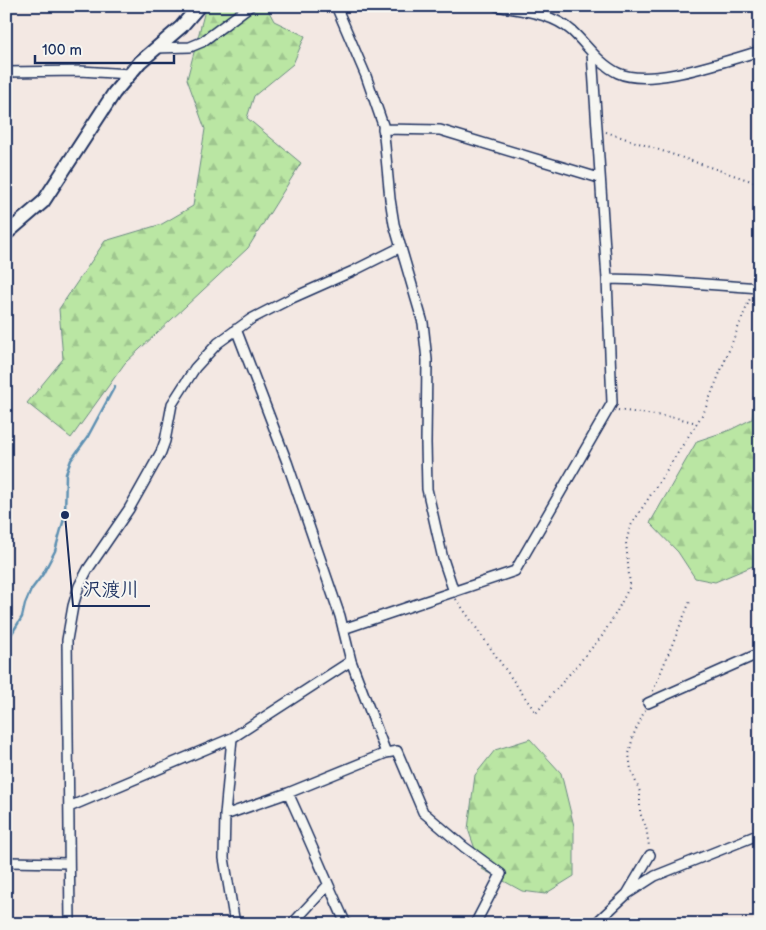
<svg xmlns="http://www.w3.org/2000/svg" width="766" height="930" font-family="'Balsamiq Sans','Klee One',sans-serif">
<defs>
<pattern id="forest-firs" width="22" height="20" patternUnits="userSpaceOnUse" patternTransform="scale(1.25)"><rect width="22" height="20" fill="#bae6a3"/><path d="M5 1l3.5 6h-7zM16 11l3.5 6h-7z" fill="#9fc68f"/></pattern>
</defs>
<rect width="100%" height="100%" fill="#f3e8e3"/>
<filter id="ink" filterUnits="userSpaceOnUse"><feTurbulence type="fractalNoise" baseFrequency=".02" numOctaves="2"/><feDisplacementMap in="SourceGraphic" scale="10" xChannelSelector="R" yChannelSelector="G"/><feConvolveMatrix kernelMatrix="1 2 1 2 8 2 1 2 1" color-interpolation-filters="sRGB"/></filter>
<g filter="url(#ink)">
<path fill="url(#forest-firs)" stroke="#6a8a80" d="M208,6H266L274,21L305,36L293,64L254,96L247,118L301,163L248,248L125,363L71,438L27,403L63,359L59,309L105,241L162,224L193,206L205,129L187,79L204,14Z
M758,364L760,365V563L715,582L695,578L678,552L650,523L697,441L730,430L752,419Z
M530,739L561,773L574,826V876L545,894L522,891L482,869L468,829L475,775L495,750Z"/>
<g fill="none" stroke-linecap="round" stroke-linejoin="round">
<path stroke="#5d90b2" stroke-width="2.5" d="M6,643L22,617L25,604L31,590L43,574L55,551L65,515L66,474L71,460L87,438L115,386"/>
<g stroke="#1b2f5e" stroke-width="12">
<path id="street" d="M336,6L366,76L383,125L390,199L394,224L423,323L427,360L426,443L427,489L443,559L454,592
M497,6C523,11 552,13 572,31C587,45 599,64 618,73C651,88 724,61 760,51
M156,48L190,47L202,42L250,6
M6,72L80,71L130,74
M383,129L440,130L599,178
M607,279L648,280L760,288
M236,329L287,462L340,616L351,661L386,753
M343,629L515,571L612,403L607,279L592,53
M648,703L760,653
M232,738L225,815L224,858L235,924
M288,793C308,836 326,880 346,924
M69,807L232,738L351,661
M225,815L288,793L386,753L397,751L423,812L464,847L501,874L475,924
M6,862L68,863
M627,894L655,876L760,834
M70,924L67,640L73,606L79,586L88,569L129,509L161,452L165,441L172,404L195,368L218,343L251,319L290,299L353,271L401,247
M292,924L328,885
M595,924L627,894L650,855"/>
</g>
<g stroke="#1b2f5e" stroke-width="16">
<path id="secondary" d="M6,234L43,202L114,93L140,62L181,27L199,6"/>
</g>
<path stroke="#1b2f5e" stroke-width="2" stroke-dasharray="1 4" stroke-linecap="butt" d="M606,132L760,184
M618,410L677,418L697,423
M456,599L536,713L602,636L616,613L630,586L626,543L630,527L704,412L751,296
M653,691L691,599
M645,710L633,736L629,754L631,770L640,792V813L646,827L649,846"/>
<use href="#street" stroke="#f6f6f2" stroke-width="9"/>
<use href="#secondary" stroke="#f6f6f2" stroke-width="12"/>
</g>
</g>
<path fill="none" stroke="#1b2f5e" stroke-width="2" d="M65 515L73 606H150"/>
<circle fill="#1b2f5e" stroke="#f6f6f2" stroke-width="2" cx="65" cy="515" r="5"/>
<g font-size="19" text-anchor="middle" font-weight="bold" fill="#1b2f5e" stroke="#f6f6f2" stroke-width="4" stroke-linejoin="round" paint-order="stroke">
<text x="111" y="596">沢渡川</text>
</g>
<rect width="766" height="930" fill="none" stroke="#f6f6f2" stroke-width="25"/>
<rect x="12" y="12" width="741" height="905" fill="none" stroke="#1b2f5e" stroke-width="2" filter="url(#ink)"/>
<path d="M35 55v8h139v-8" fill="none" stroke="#1b2f5e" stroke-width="2.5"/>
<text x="42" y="55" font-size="15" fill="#1b2f5e" stroke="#f6f6f2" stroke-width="4" paint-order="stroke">100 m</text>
</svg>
